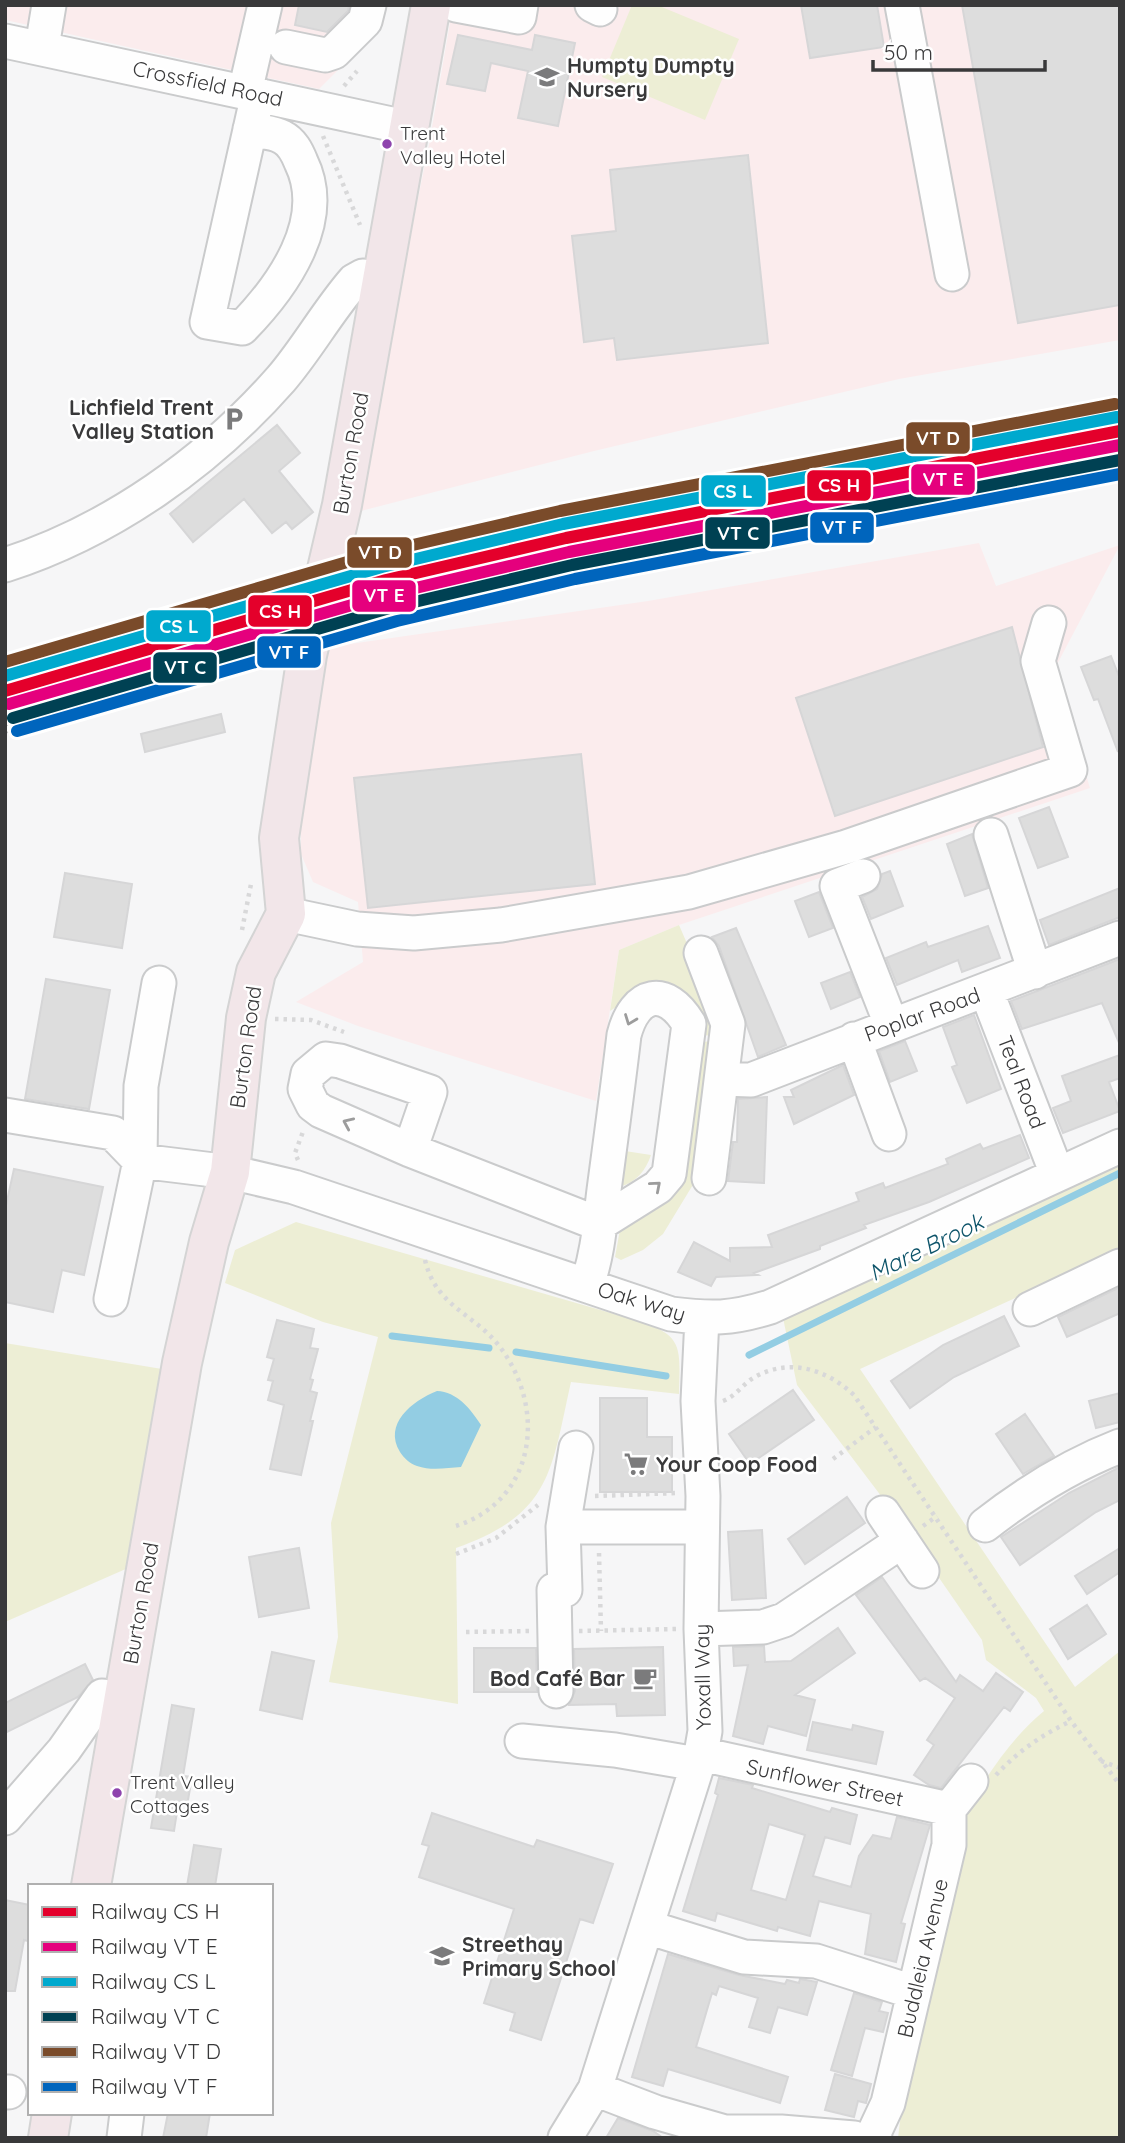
<svg xmlns="http://www.w3.org/2000/svg" width="1125" height="2143" font-family="Quicksand,sans-serif">
<rect width="100%" height="100%" fill="#f6f6f7"/>
<path fill="#fbeced" d="M5,5H387L383,25L319,89L10,21L5,19Z
M453,5H1120V340L899,379L594,451L353,513L429,145Z
M979,543L996,586L1120,545L1054,670L1090,788L679,925L619,950L596,1101L358,1026L296,1002L363,962L358,902L313,882L301,854V788L329,647L648,601Z"/>
<path fill="#edeed5" d="M632,5H657L739,39L705,120L602,77Z
M679,925L718,1015L716,1036L702,1035L696,1005L679,992L643,989L610,1011L619,950Z
M716,1041L694,1183L663,1234L643,1250L621,1260L615,1257L621,1224L681,1185L700,1042Z
M625,1151L651,1155C646,1170 636,1183 619,1187Z
M1120,1163V1250L860,1369L1075,1687L1120,1651V2138H898L904,2088L963,1816C986,1777 1009,1740 1044,1711L1036,1698L986,1660L982,1640L897,1517L797,1385L782,1313Z
M296,1222L635,1320C684,1335 680,1346 679,1394L571,1382C551,1471 552,1514 456,1548L458,1704L329,1682L338,1637L331,1523L378,1337L323,1322L225,1283L235,1250Z
M5,1343L162,1369L128,1568L5,1622Z"/>
<path fill="#93cde3" d="M437,1391C457,1392 470,1408 481,1425L461,1467C447,1468 431,1471 417,1466C410,1464 404,1458 400,1452C383,1424 412,1401 437,1391Z"/>
<g fill="none" stroke-linecap="round" stroke-linejoin="round">
<path stroke="#93cde3" stroke-width="7" d="M392,1336L489,1348
M516,1352L666,1376
M749,1355L1120,1173"/>
</g>
<path fill="#ddd" stroke="#d6d6d7" stroke-width="2" fill-rule="evenodd" d="M299,5H349L348,11L327,32L295,25Z
M801,5H877L884,47L810,58Z
M962,5H1120V305L1018,323Z
M458,35L532,50L535,35L575,43L558,126L518,118L528,71L491,63L485,91L447,84Z
M748,155L768,343L617,360L614,338L584,342L572,236L616,231L610,170Z
M277,425L300,453L279,471L313,512L292,529L286,522L272,533L244,499L193,542L170,514Z
M1012,627L1043,747L835,816L796,698Z
M1111,656L1120,679L1118,752L1098,699L1094,700L1081,667Z
M221,714L225,732L145,752L141,734Z
M581,754L595,884L368,908L354,778Z
M1049,807L1068,857L1038,868L1019,818Z
M972,834L988,888L965,896L947,844Z
M890,871L903,906L871,919L862,897L877,889L882,874Z
M65,873L132,884L122,948L54,937Z
M1120,888V917L1049,945L1040,920Z
M819,892L833,928L809,937L795,901Z
M988,926L1000,958L962,972L958,960L897,985L886,958L926,942L928,947Z
M736,928L786,1045L758,1057L719,946L712,937Z
M1120,959V1045L1102,1003L1022,1029L1011,1001Z
M850,972L860,997L831,1009L821,983Z
M46,979L110,990L89,1109L25,1099Z
M974,1015L1001,1089L967,1103L952,1067L957,1065L943,1027Z
M905,1041L917,1071L890,1082L879,1051Z
M1120,1055V1078L1109,1082L1120,1111L1063,1133L1053,1108L1071,1101L1062,1076Z
M843,1065L854,1095L794,1124L784,1097H794L791,1090Z
M767,1097L764,1183L728,1181L733,1142H737L738,1099Z
M1020,1135L1029,1158L929,1202L864,1225L866,1228L820,1246V1249L754,1273L758,1275L716,1277L711,1286L678,1272L694,1242L730,1261V1248L772,1247L768,1235L859,1201L856,1193L883,1183L885,1188L948,1164L946,1159L980,1144L983,1149Z
M14,1169L103,1187L84,1275L62,1270L53,1312L5,1302V1210Z
M1120,1287V1313L1067,1337L1058,1317Z
M1004,1316L1019,1346L954,1377L910,1408L891,1381L943,1345Z
M277,1320L314,1329L310,1348L318,1349L310,1379L313,1380L310,1391L317,1393L310,1421H313L301,1475L270,1469L284,1405L268,1400L273,1381L268,1380L274,1359L267,1357Z
M793,1390L814,1420L750,1464L729,1434Z
M1120,1393V1422L1096,1428L1089,1401Z
M600,1398H647V1437H672V1492H600Z
M1025,1414L1054,1456L1023,1474L996,1434Z
M1120,1467V1500L1096,1512L1020,1565L1001,1537L1069,1493Z
M847,1497L865,1523L805,1564L788,1539Z
M762,1530L766,1598L732,1600L728,1532Z
M299,1548L309,1608L259,1617L249,1557Z
M1120,1548V1572L1087,1594L1075,1576Z
M882,1577L956,1682L960,1675L983,1691L996,1673L1023,1692L1010,1711L1004,1707L941,1788L929,1785L914,1775L934,1745L927,1740L955,1698L925,1678L920,1681L856,1595Z
M1087,1605L1106,1634L1068,1659L1050,1629Z
M838,1628L855,1653L795,1695L815,1700L806,1736L768,1726L763,1744L733,1736L748,1665L734,1666L733,1647L764,1646L765,1662L791,1661Z
M663,1647L665,1715L617,1716L616,1704L569,1705L575,1691L574,1649Z
M474,1648H536L537,1692H474Z
M272,1652L314,1661L302,1719L260,1710Z
M85,1664L93,1680L78,1697L5,1733V1703Z
M172,1705L194,1709L183,1776L192,1777L187,1806L178,1805L174,1831L151,1828Z
M813,1722L852,1730L853,1725L883,1732L876,1764L807,1750Z
M719,1778L753,1785L752,1788L830,1812L832,1808L857,1815L850,1844L825,1837L813,1876L851,1887L859,1856L873,1835L891,1839L897,1817L930,1825L901,1923L905,1924L896,1962L865,1954L871,1914L819,1901L810,1936L778,1927L777,1931L717,1913L715,1921L683,1911L718,1795L715,1793ZM769,1824L805,1835L786,1900L751,1890Z
M432,1813L534,1847L537,1840L613,1864L593,1923L580,1919L541,2040L510,2030L515,2013L484,2003L514,1909L419,1877L429,1846L422,1844Z
M194,1845L221,1849L215,1886H187Z
M5,1900L30,1905V1931L28,1941L24,1940L15,1991H5Z
M668,1954L739,1975L785,1984L787,1980L799,1983L800,1979L817,1982L807,2015L778,2007L770,2033L749,2027L758,1998L719,1986L716,1995L712,1993L696,2047L788,2077L780,2103L668,2069L663,2086L632,2077Z
M854,1993L882,2002L879,2011L888,2013L883,2032L865,2028L852,2076L831,2070Z
M835,2074L871,2084L866,2103L858,2101L854,2117L825,2110Z
M168,2113H210L206,2138H163Z
M618,2118L653,2131L663,2138H606Z"/>
<g fill="none" stroke-linecap="round" stroke-linejoin="round">
<g stroke="#cacbcc" stroke-width="37">
<path id="minor" d="M456,5L519,17L521,5
M592,5L600,9
M902,5L952,274
M5,41L410,128
M42,47L49,5
M286,47L325,55L334,52L365,21L369,5
M245,92L265,5
M250,129C260,132 273,132 282,137C292,142 297,152 301,162C330,221 282,287 242,328L207,322L258,94
M5,565C111,531 208,462 281,379C307,349 327,312 354,281L363,276L382,279
M991,835L1035,972
M863,876L837,886L891,1024
M286,914L357,929L414,933L501,925L689,892L846,847L1070,770L1038,661L1049,623
M701,953L728,1024L709,1178
M986,990L1057,1174
M854,1039L889,1134
M722,1079L751,1080L1120,938
M5,1115L113,1133L140,1161L230,1172L294,1187L671,1314C712,1319 731,1319 770,1307L1120,1146
M410,1150L430,1092L340,1061L326,1059L308,1074L305,1089L313,1105L321,1111L410,1150L599,1224
M587,1285C598,1254 600,1222 604,1190C611,1138 618,1086 624,1035C635,992 666,985 689,1024L669,1174L658,1187L599,1224
M111,1299L140,1161L141,1086L159,983
M1030,1309L1120,1266
M883,1513L922,1571
M985,1525C1026,1493 1071,1465 1120,1446
M563,1527H702
M701,1629L763,1627L784,1620L902,1541
M556,1691L554,1590H565L563,1527L576,1448
M522,1741L615,1750L697,1764
M701,1754L949,1809
M5,1818L64,1750L102,1696L122,1700
M647,1927L744,1957L816,1961L913,1992
M595,2089L655,2112L725,2132H781L854,2138
M5,2092H9
M124,2138L127,2113
M565,2138L595,2089L701,1754L705,1731L701,1629L703,1496L698,1401L702,1318
M875,2138L873,2135L888,2103L949,1845V1809L971,1781"/>
</g>
<g stroke="#d4d4d4" stroke-width="42">
<path id="highway" d="M91,1886L182,1363L209,1242L230,1172L246,1018L256,972L286,914L279,838L307,655L342,505L431,5
M48,2138L52,2113"/>
</g>
<path stroke="#d8d8d9" stroke-width="4.5" stroke-dasharray="3.5 5" stroke-linecap="butt" d="M344,86L357,71
M323,136L360,225
M242,930L251,884
M275,1019L311,1020L344,1032
M298,1160L295,1153L304,1129
M425,1260C436,1307 474,1313 500,1347C547,1409 536,1500 456,1526
M723,1401C736,1396 742,1385 753,1378C789,1357 826,1369 854,1395L1071,1721L1120,1785
M833,1459L876,1427
M595,1496L677,1493
M923,1526L937,1516
M599,1553L601,1631
M456,1554L496,1538L538,1505
M579,1631L676,1629
M466,1632L529,1631
M1101,1761L1120,1768
M996,1775C1017,1752 1043,1734 1071,1721"/>
<use href="#minor" stroke="#fefefe" stroke-width="33"/>
<use href="#highway" stroke="#f2e6e9" stroke-width="38"/>
<g stroke="#c8c8c8" stroke-width="8">
<path id="rail" d="M5,730L70,697L235,638"/>
</g>
<use href="#rail" stroke="#fff" stroke-width="5" stroke-dasharray="16" stroke-linecap="butt"/>
<g stroke="#fff" stroke-width="18">
<path id="rail-1" d="M5,691L386,580L566,538L1120,431"/>
</g>
<g stroke="#fff" stroke-width="18">
<path id="rail-2" d="M9,704L390,594L569,552L1120,445"/>
</g>
<g stroke="#fff" stroke-width="18">
<path id="rail-3" d="M5,676L382,567L563,524L1117,417"/>
</g>
<g stroke="#fff" stroke-width="18">
<path id="rail-4" d="M13,718L393,607L572,565L1120,460"/>
</g>
<g stroke="#fff" stroke-width="18">
<path id="rail-5" d="M5,662L378,553L560,511L1115,404"/>
</g>
<g stroke="#fff" stroke-width="18">
<path id="rail-6" d="M17,731L397,621L575,579L1120,474"/>
</g>
<use href="#rail-1" stroke="#e4002b" stroke-width="12"/>
<use href="#rail-2" stroke="#e5007d" stroke-width="12"/>
<use href="#rail-3" stroke="#00a9ce" stroke-width="12"/>
<use href="#rail-4" stroke="#004153" stroke-width="12"/>
<use href="#rail-5" stroke="#7a4b2a" stroke-width="12"/>
<use href="#rail-6" stroke="#0065bd" stroke-width="12"/>
</g>
<defs><path id="oneway-chevron" d="M-2-3.5L2.5 0L-2 3.5" fill="none" stroke-width="1.6" stroke-linecap="round" stroke-linejoin="round" transform="scale(1.75)"/></defs>
<g stroke="#9c9c9c">
<use href="#oneway-chevron" transform="translate(630 1020) rotate(111)"/>
<use href="#oneway-chevron" transform="translate(348 1123) rotate(-156)"/>
<use href="#oneway-chevron" transform="translate(656 1186) rotate(-41)"/>
</g>
<defs>
<g id="school-bare" transform="scale(1.89)"><path d="M0-5L7-2L0 1L-7-2ZM-4 1L0 2.5L4 1V4Q0 6-4 4Z" fill="#7b7b7c" stroke="#fff" stroke-width="2.5" paint-order="stroke"/></g>
<g id="parking-bare" transform="scale(1.89)"><path d="M-3.5-5.5H1a3.5 3.5 0 0 1 0 7H-1V5.5H-3.5ZM-1-3.4V-.6H.8a1.4 1.4 0 0 0 0-2.8Z" fill="#7b7b7c" stroke="#fff" stroke-width="2.5" paint-order="stroke"/></g>
<g id="supermarket-bare" transform="scale(1.89)"><path d="M-6-5.5h2.5l.6 2H6L4.5 2H-2.5L-4.4-4H-6ZM-1.5 3.2a1.3 1.3 0 1 0 .1 0ZM3 3.2a1.3 1.3 0 1 0 .1 0Z" fill="#7b7b7c" stroke="#fff" stroke-width="2.5" paint-order="stroke"/></g>
<g id="cafe-bare" transform="scale(1.89)"><path d="M-5.5-4.5H6V0H3Q3 3.5 0 3.5H-2.5Q-5.5 3.5-5.5 0ZM3-3.2v2h1.7v-2ZM-6 4.5H4V6H-6Z" fill="#7b7b7c" stroke="#fff" stroke-width="2.5" paint-order="stroke"/></g>
</defs>
<g fill-rule="evenodd">
<use href="#school-bare" x="547" y="77"/>
<use href="#parking-bare" x="234" y="419"/>
<use href="#supermarket-bare" x="636" y="1464"/>
<use href="#cafe-bare" x="645" y="1678"/>
<use href="#school-bare" x="442" y="1956"/>
</g>
<g fill="#8e44ad" stroke="#fff" stroke-width="2.5">
<circle cx="387" cy="144" r="6"/>
<circle cx="117" cy="1793" r="6"/>
</g>
<g text-anchor="middle" dominant-baseline="central" stroke-width="5" stroke-linejoin="round" paint-order="stroke">
<g font-size="19" fill="#39393a" stroke="#fff" text-anchor="start">
<text x="400" y="133">Trent<tspan x="400" dy="24">Valley Hotel</tspan></text>
<text x="130" y="1782">Trent Valley<tspan x="130" dy="24">Cottages</tspan></text>
</g>
<g font-size="21" font-weight="bold" fill="#39393a" stroke="#fff" text-anchor="start">
<text x="567" y="65">Humpty Dumpty<tspan x="567" dy="24">Nursery</tspan></text>
<text x="214" y="407" text-anchor="end">Lichfield Trent<tspan x="214" dy="24">Valley Station</tspan></text>
<text x="656" y="1464">Your Coop Food</text>
<text x="625" y="1678" text-anchor="end">Bod Café Bar</text>
<text x="462" y="1944">Streethay<tspan x="462" dy="24">Primary School</tspan></text>
</g>
<g font-size="21" fill="#39393a" stroke="#fff">
<text transform="translate(208 83) rotate(12)">Crossfield Road</text>
<text transform="translate(350 453) rotate(-80)">Burton Road</text>
<text transform="translate(922 1014) rotate(-20)">Poplar Road</text>
<text transform="translate(245 1047) rotate(-82)">Burton Road</text>
<text transform="translate(1022 1082) rotate(69)">Teal Road</text>
<text transform="translate(642 1301) rotate(17)">Oak Way</text>
<text transform="translate(140 1603) rotate(-80)">Burton Road</text>
<text transform="translate(702 1677) rotate(-91)">Yoxall Way</text>
<text transform="translate(825 1782) rotate(12)">Sunflower Street</text>
<text transform="translate(922 1958) rotate(-77)">Buddleia Avenue</text>
</g>
<g font-size="23" font-style="italic" fill="#0c5369" stroke="#fff">
<text transform="translate(926 1247) rotate(-26)">Mare Brook</text>
</g>
</g>
<g stroke="#fff" stroke-width="2.5">
<rect x="905" y="421" width="66" height="34" rx="7" fill="#7a4b2a"/>
<rect x="910" y="463" width="66" height="33" rx="7" fill="#e5007d"/>
<rect x="806" y="469" width="66" height="33" rx="7" fill="#e4002b"/>
<rect x="700" y="474" width="67" height="34" rx="7" fill="#00a9ce"/>
<rect x="809" y="511" width="66" height="33" rx="7" fill="#0065bd"/>
<rect x="704" y="516" width="67" height="34" rx="7" fill="#004153"/>
<rect x="346" y="536" width="67" height="33" rx="7" fill="#7a4b2a"/>
<rect x="351" y="579" width="66" height="34" rx="7" fill="#e5007d"/>
<rect x="247" y="594" width="66" height="34" rx="7" fill="#e4002b"/>
<rect x="145" y="609" width="67" height="34" rx="7" fill="#00a9ce"/>
<rect x="256" y="635" width="66" height="34" rx="7" fill="#0065bd"/>
<rect x="152" y="651" width="66" height="33" rx="7" fill="#004153"/>
</g>
<g font-size="19" text-anchor="middle" font-weight="bold" fill="#fff">
<text x="938" y="445">VT D</text>
<text x="943" y="486">VT E</text>
<text x="839" y="492">CS H</text>
<text x="733" y="498">CS L</text>
<text x="842" y="534">VT F</text>
<text x="738" y="540">VT C</text>
<text x="380" y="559">VT D</text>
<text x="384" y="602">VT E</text>
<text x="280" y="618">CS H</text>
<text x="179" y="633">CS L</text>
<text x="289" y="659">VT F</text>
<text x="185" y="674">VT C</text>
</g>
<rect width="1125" height="2143" fill="none" stroke="#39393a" stroke-width="14"/>
<rect x="28" y="1884" width="245" height="231" fill="#ffffff" stroke="#b0b0b0" stroke-width="2"/>
<rect x="42" y="1907" width="35" height="10" fill="#e4002b" stroke="#b0b0b0" stroke-width="2"/>
<text x="91" y="1919" font-size="21" fill="#39393a">Railway CS H</text>
<rect x="42" y="1942" width="35" height="10" fill="#e5007d" stroke="#b0b0b0" stroke-width="2"/>
<text x="91" y="1954" font-size="21" fill="#39393a">Railway VT E</text>
<rect x="42" y="1977" width="35" height="10" fill="#00a9ce" stroke="#b0b0b0" stroke-width="2"/>
<text x="91" y="1989" font-size="21" fill="#39393a">Railway CS L</text>
<rect x="42" y="2012" width="35" height="10" fill="#004153" stroke="#b0b0b0" stroke-width="2"/>
<text x="91" y="2024" font-size="21" fill="#39393a">Railway VT C</text>
<rect x="42" y="2047" width="35" height="10" fill="#7a4b2a" stroke="#b0b0b0" stroke-width="2"/>
<text x="91" y="2059" font-size="21" fill="#39393a">Railway VT D</text>
<rect x="42" y="2082" width="35" height="10" fill="#0065bd" stroke="#b0b0b0" stroke-width="2"/>
<text x="91" y="2094" font-size="21" fill="#39393a">Railway VT F</text>
<path d="M873 60v10h172v-10" fill="none" stroke="#39393a" stroke-width="3.5"/>
<text x="884" y="60" font-size="21" fill="#39393a" stroke="#ffffff" stroke-width="5" paint-order="stroke">50 m</text>
</svg>
